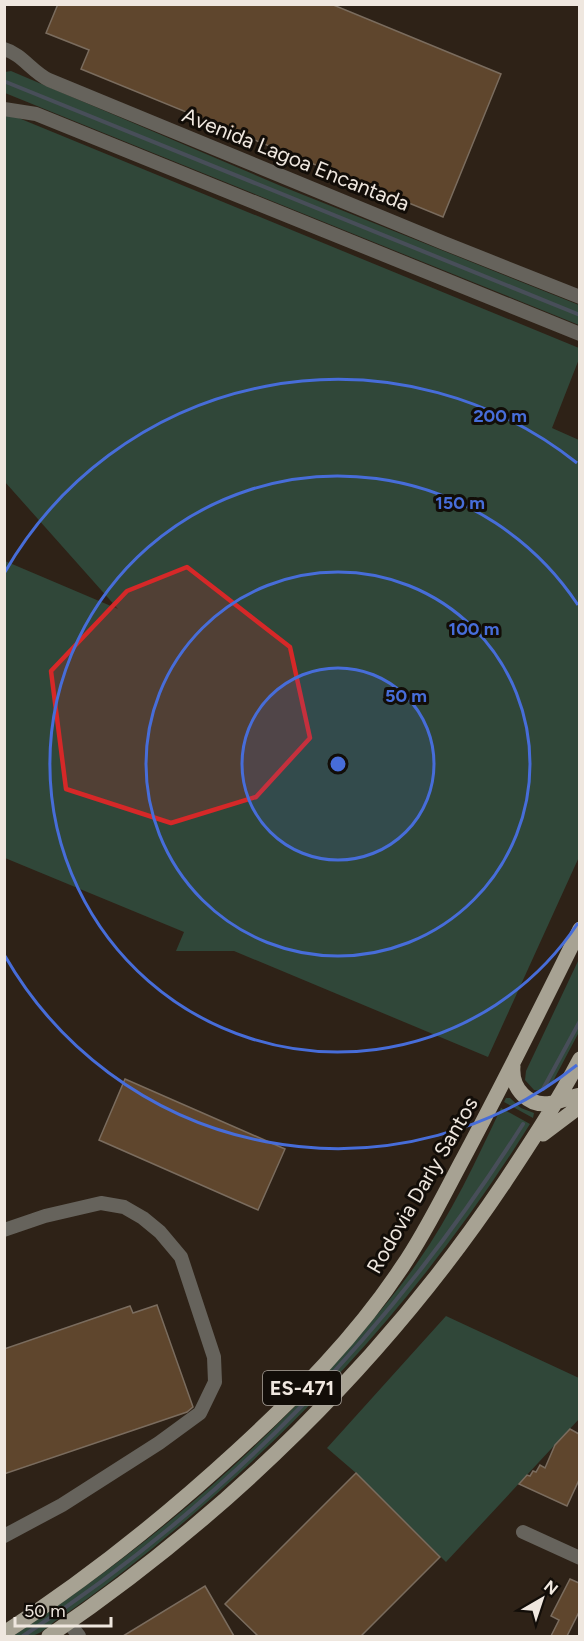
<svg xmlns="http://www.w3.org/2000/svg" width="584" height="1641" font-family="Figtree,sans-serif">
<rect width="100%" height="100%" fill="#2e2217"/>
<path fill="#304739" d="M11,71L281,186L579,305V325L5,93V72Z
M4,112L579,348V359L552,428L579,440V857L488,1057L234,951H176L184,932L5,858V561L118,609L5,482Z
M579,959V1032L551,1085L543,1091L534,1090L525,1080L526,1071Z
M506,1098H510L521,1108L534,1113L533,1118L504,1102Z
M501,1108L530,1124C421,1299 286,1444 124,1571C101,1589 78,1606 54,1622C48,1627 39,1635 31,1636C26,1638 19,1636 13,1636C141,1552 262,1451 361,1334C380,1311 400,1288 417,1263C451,1215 476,1161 501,1108Z
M446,1316L579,1378V1419L446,1562L356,1473L327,1448Z"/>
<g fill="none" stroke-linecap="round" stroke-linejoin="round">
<path stroke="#484e59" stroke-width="4" d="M6,82L580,315
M543,1089L580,1021
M23,1636C226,1504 394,1328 523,1124"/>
</g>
<path fill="#5f462d" stroke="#7a6c5e" stroke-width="1.5" d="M58,4H331L501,74L443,217L81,69L89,50L46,33Z
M125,1079L285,1149L258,1210L99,1140Z
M157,1305L193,1407L187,1412L4,1474V1349L130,1306L133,1313Z
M570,1429L579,1434V1480L567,1506L519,1484L527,1475L530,1476L533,1471L536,1472L540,1465L545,1468L555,1445Z
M356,1473L440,1557L361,1636H258L225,1604Z
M570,1579L579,1583V1612L567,1636H551L559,1620L551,1616Z
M205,1586L234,1636H123Z"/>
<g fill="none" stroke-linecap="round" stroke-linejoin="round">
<path stroke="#66635c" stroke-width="14" d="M4,49C22,54 32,72 49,80L444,243L580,297
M4,109L36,114L580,334
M4,1230L45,1216L101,1203L124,1207L143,1218L160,1232L181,1257L214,1357L215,1382L200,1413L159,1443L62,1505L4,1536
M523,1532L580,1558
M69,1623L79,1636"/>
<path stroke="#a7a293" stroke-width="15" d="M513,1066C511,1088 528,1108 552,1103C561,1101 570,1097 580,1095
M543,1134L580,1106
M4,1633C88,1579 165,1517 238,1450C298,1395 357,1335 402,1267C426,1232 444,1194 464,1157C504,1082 542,1006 580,929
M49,1636C227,1515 384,1362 504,1183C531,1142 557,1103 580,1059"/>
</g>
<path fill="#d62828" fill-opacity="0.2" stroke="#d62828" stroke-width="4.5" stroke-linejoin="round" d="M187,567L290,647L310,738L256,797L171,823L66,789L51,671L127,591Z"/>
<circle cx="338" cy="764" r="96" fill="#476dd9" fill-opacity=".12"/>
<g fill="none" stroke="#476dd9" stroke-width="3">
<circle cx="338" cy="764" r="96"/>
<circle cx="338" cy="764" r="192"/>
<path d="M578 923A288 288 0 1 1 578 605"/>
<path d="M577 1065A384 384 0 0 1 5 956M5 572A384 384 0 0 1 577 463"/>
</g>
<g text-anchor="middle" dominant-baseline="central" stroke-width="6" stroke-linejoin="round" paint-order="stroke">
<rect fill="#120d08" stroke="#ada69e" stroke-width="1.5" x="263" y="1371" width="78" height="34" rx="4.5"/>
<g font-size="20" font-weight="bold" fill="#efe7df">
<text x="302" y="1388">ES-471</text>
</g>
<g font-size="21" fill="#efe7df" stroke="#120d08">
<text transform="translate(296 159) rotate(22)">Avenida Lagoa Encantada</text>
<text transform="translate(422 1185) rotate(-60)">Rodovia Darly Santos</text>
</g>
</g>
<circle cx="338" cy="764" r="9" fill="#476dd9" stroke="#120d08" stroke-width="3"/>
<g font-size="18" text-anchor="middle" font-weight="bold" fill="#476dd9" stroke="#120d08" stroke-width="6" stroke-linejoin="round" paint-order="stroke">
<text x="500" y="422">200 m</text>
<text x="460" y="509">150 m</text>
<text x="474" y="635">100 m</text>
<text x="406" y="702">50 m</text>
</g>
<rect width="584" height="1641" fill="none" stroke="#efe7df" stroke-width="12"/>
<g transform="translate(542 1599) rotate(39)" stroke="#120d08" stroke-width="4.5" paint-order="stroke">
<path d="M0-4.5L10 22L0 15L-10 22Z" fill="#efe7df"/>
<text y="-9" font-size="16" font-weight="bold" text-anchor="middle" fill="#efe7df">N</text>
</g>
<path d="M15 1617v9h96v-9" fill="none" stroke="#efe7df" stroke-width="3"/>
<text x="24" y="1617" font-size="18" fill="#efe7df" stroke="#120d08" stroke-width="4.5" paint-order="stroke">50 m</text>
</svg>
